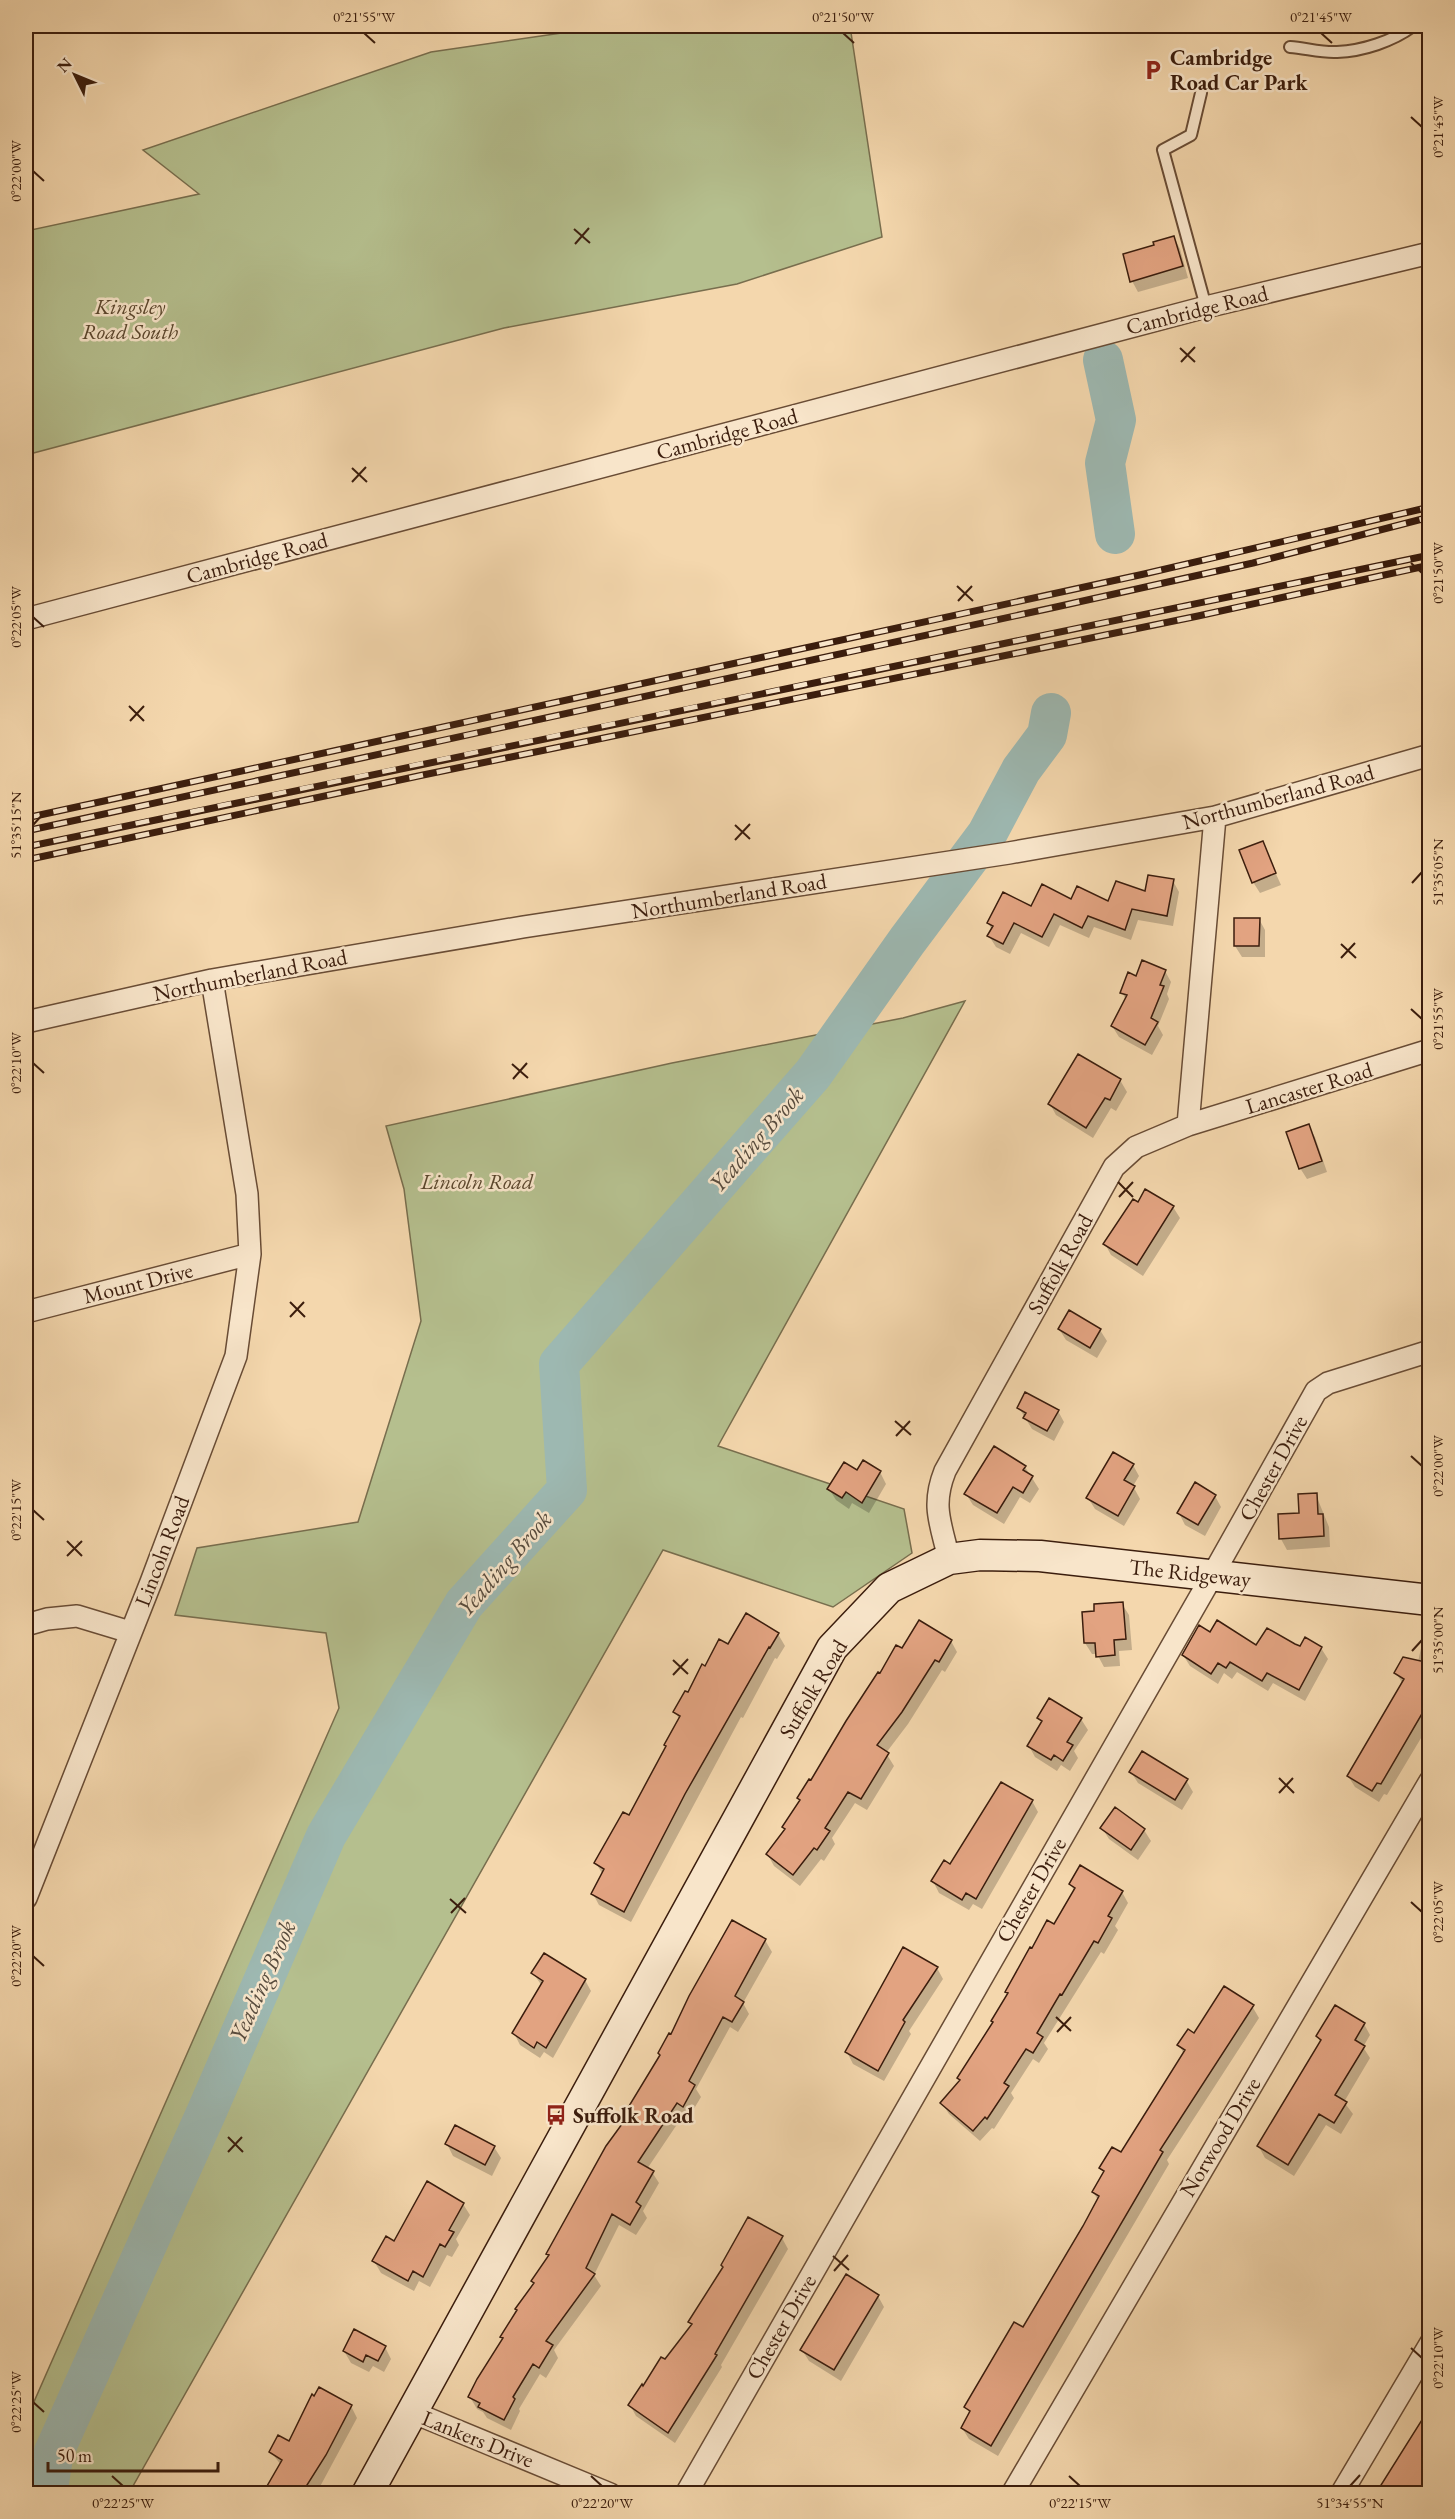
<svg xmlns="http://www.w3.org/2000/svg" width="1455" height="2519" font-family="'EB Garamond',serif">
<rect width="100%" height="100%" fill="#f4d7ad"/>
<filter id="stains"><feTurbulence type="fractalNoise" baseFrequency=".00333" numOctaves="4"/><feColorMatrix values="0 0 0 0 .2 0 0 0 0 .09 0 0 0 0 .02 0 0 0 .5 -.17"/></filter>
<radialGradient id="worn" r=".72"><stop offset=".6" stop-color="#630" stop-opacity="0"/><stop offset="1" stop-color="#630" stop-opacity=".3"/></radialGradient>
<path fill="#b5bf8e" stroke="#786e4e" stroke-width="1.5" d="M610,26H850L882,237L737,284L504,328L26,455V231L199,194L143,150L431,52Z
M965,1001L718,1446L904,1509L912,1553L833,1607L663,1550L129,2493L26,2494V2420L339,1708L326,1633L175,1615L197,1548L358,1522L421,1321L404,1189L386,1126L672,1063L903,1018Z"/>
<path fill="#0003" d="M1174,237L1180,249L1188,278L1138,292L1132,281Z
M1262,843L1281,885L1260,893L1253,882Z
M1173,881L1179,892L1173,926L1138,920L1131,940L1094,927L1089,938L1060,925L1049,947L1021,933L1010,954L996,947L989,936L992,930L988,923L1031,908L1072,901L1109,903L1146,893Z
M1259,919L1265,930V957H1242L1235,946Z
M1165,971L1171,982L1167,994L1169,999L1158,1026L1163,1035L1152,1055L1119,1037L1112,1026L1126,1000L1122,992L1137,978Z
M1120,1080L1127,1092L1116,1111L1111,1108L1093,1138L1056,1115L1050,1104Z
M1308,1126L1315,1137L1327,1172L1307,1179L1300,1168Z
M1138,1204L1173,1207L1180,1218L1143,1276L1111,1255L1105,1244Z
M1059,1329L1100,1330L1107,1341L1097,1358L1066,1340Z
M1019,1408L1058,1411L1064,1422L1054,1441L1032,1429Z
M1133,1465L1139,1476L1133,1486L1140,1499L1124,1526L1095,1509L1088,1498Z
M1025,1467L1039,1489L1030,1503L1020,1497L1004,1524L973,1505L966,1494Z
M857,1472H880L886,1484L869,1513L852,1503L849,1509L836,1500L829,1489Z
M1316,1495L1329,1527L1330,1547L1287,1550L1281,1539Z
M1215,1496L1221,1507L1205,1536L1185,1525L1179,1513Z
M1122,1604L1129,1615L1132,1650L1119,1651L1120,1666L1104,1667L1097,1654H1092L1085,1643Z
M1430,1628V1723L1387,1795L1384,1794L1379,1802L1355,1787L1348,1776L1403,1684L1396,1673L1418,1662L1423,1639Z
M778,1634L785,1646L777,1659L775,1658L743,1718L741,1717L631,1922L599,1905L593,1894L603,1875L596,1863L630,1817L680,1720L675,1712L706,1668L729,1646Z
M1210,1634L1257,1647L1321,1648L1328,1659L1305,1701L1273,1683L1268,1691L1237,1672L1232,1679L1224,1673L1218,1684L1190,1666L1183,1655Z
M951,1641L957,1652L945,1672L942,1670L908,1724L886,1753L894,1766L867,1810L855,1803L832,1838L835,1844L824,1861L821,1859L800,1886L774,1866L768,1855L786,1831L801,1802L798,1798L811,1782L881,1675L903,1651Z
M1039,1718L1081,1719L1088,1730L1074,1751L1078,1758L1070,1771L1061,1765L1057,1771L1035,1757L1029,1746L1042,1724Z
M1131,1772L1186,1780L1193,1792L1182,1810L1138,1783Z
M1032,1801L1038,1812L982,1909L973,1904L969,1910L939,1893L933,1881Z
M1102,1828L1144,1830L1151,1841L1138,1860L1109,1839Z
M1070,1884L1122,1892L1128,1903L1115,1926L1118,1930L1104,1954L1101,1952L1044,2043L1048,2049L1039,2063L1033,2059L1011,2093L1014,2098L994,2129L992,2128L980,2141L949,2114L942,2103L960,2082L958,2078L994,2022L1009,1995L1007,1992L1032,1950L1055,1926L1075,1892Z
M765,1940L772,1952L743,2003L749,2014L738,2032L730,2027L696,2089L701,2097L689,2117L684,2114L647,2169L652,2172L659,2183L643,2211L647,2218L636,2235L619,2225L594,2275L601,2286L554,2350L558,2358L546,2378L540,2374L519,2409L520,2411L511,2430L487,2418L483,2412L477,2409L470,2397L503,2339L502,2337L535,2284L550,2257L548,2254L633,2111L631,2106L671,2036Z
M937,1968L943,1979L909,2031L911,2034L884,2081L853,2064L847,2052Z
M533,1973L585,1980L591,1991L553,2058L544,2052L540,2058L520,2045L514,2033L542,1986Z
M1252,2006L1259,2018L1167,2160L1169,2164L998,2456L969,2439L962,2428L970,2414L966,2407L1023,2329L1098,2200L1093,2192L1104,2173L1101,2168L1122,2154L1184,2054L1179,2045L1194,2035Z
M1364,2024L1370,2035L1363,2047L1370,2058L1344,2102L1353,2114L1341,2134L1326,2125L1294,2176L1265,2158L1259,2147L1321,2043L1317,2036Z
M447,2144L494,2147L501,2158L492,2176L453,2156Z
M463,2204L470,2215L456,2239L459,2245L452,2257L447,2255L430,2287L419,2281L414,2291L381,2273L374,2261L395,2243Z
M782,2238L788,2249L721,2365L722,2367L675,2443L636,2416L630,2405L692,2326L690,2322L724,2269Z
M878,2296L884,2307L841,2381L809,2361L802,2350Z
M385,2347L391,2359L384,2372L373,2366L369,2372L351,2363L344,2351Z
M351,2406L357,2418L316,2494H267L281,2465L271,2452L289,2443Z
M1430,2410V2494H1378Z"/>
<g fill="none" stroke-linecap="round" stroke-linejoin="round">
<path stroke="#9db8b1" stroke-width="40" d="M1103,360L1116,420L1105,463L1115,534
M47,2494L54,2452L207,2111L326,1836L464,1604L567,1490L559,1364L813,1074L907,941L987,834L1021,770L1047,735L1051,713"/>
</g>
<path fill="#e2a381" stroke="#3b1d0d" stroke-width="1.5" d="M1174,236L1183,266L1130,282L1123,254L1154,245L1153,242Z
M1263,841L1276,873L1252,883L1239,850Z
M1148,875L1174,879L1167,916L1132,909L1125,930L1088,916L1082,928L1054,914L1042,937L1014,923L1003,944L987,936L993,926L987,923L1003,892L1031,906L1042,884L1071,899L1077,886L1108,901L1116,881L1145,891Z
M1234,918H1260L1259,946H1234Z
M1142,960L1166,970L1160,985L1164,986L1151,1018L1158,1022L1145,1045L1111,1026L1127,995L1120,993L1128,972L1136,976Z
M1078,1054L1121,1079L1110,1100L1105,1098L1086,1128L1048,1104Z
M1309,1124L1322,1161L1299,1169L1286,1132Z
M1145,1189L1174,1206L1137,1265L1103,1244L1133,1199L1138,1202Z
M1069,1310L1101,1329L1090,1348L1058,1329Z
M1025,1392L1059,1410L1047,1431L1023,1418L1026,1413L1017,1408Z
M994,1446L1026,1466L1023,1470L1033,1476L1023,1493L1013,1487L997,1513L964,1494Z
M1113,1452L1134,1464L1124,1480L1135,1486L1118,1516L1086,1498Z
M863,1460L881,1471L862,1503L846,1492L842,1498L827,1489L844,1462L857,1470Z
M1195,1482L1216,1495L1198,1525L1177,1513Z
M1317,1493L1318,1514H1323L1324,1536L1279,1539L1278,1514L1299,1513L1298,1494Z
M1123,1602L1126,1639L1114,1640L1115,1655L1096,1657L1095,1643H1084L1082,1612L1094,1611V1604Z
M746,1613L779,1633L770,1648L769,1647L685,1794L624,1912L591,1894L604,1869L594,1863L623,1812L629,1815L666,1746L664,1745L680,1716L673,1712L685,1691L688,1692L702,1664L705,1666L719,1639L728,1644Z
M919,1620L952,1640L939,1662L935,1660L902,1712L877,1745L889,1753L861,1799L848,1792L825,1828L830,1831L817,1850L814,1848L793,1875L766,1854L785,1829L782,1827L800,1800L797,1798L809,1779L811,1780L846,1721L878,1672L880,1673L896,1645L902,1648Z
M1217,1620L1256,1645L1267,1628L1295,1644L1300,1646L1305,1637L1322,1647L1299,1690L1267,1673L1262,1681L1230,1662L1226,1668L1218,1663L1211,1674L1182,1655L1199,1625L1210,1632Z
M1403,1657L1430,1663V1700L1381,1784L1377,1783L1372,1791L1347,1776L1404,1679L1394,1673Z
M1049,1698L1082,1718L1067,1742L1073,1745L1063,1761L1054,1755L1051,1760L1027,1746L1042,1721L1037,1718Z
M1142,1751L1188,1779L1175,1800L1129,1772Z
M1001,1782L1033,1800L976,1899L966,1893L962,1900L931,1881L944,1860L950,1864Z
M1115,1807L1145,1829L1131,1850L1100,1828Z
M1080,1865L1123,1891L1108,1916L1112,1918L1098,1943L1094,1941L1062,1995L1060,1994L1037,2033L1043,2037L1033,2053L1026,2049L1004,2083L1009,2086L987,2119L985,2117L973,2131L940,2103L960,2080L957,2078L993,2022L991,2021L1008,1993L1005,1992L1030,1947L1032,1948L1047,1920L1054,1924L1075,1888L1069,1884Z
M732,1920L766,1939L735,1996L744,2002L732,2022L723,2017L689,2081L695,2085L683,2107L677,2103L638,2162L654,2171L636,2202L641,2206L630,2225L612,2214L586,2268L595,2274L546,2341L553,2345L539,2368L533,2364L513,2397L515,2399L504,2420L478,2407L480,2403L468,2397L477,2379L503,2338L500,2337L517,2310L515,2309L534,2283L531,2281L549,2255L546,2254L606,2146L633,2109L629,2106L660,2055L658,2053L669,2033L671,2034L689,1996Z
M903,1947L938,1967L903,2020L905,2022L878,2071L845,2052Z
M544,1953L586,1979L546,2048L537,2042L534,2048L512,2033L543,1981L531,1973Z
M1224,1986L1254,2005L1160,2150L1163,2152L991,2446L961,2428L970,2411L964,2407L1014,2322L1023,2327L1083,2226L1099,2196L1092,2192L1104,2171L1099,2168L1112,2147L1121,2152L1185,2050L1177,2045L1188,2029L1194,2033Z
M1335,2005L1365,2023L1355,2040L1365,2046L1335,2095L1347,2102L1334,2123L1319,2114L1288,2165L1257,2146L1321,2040L1316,2036Z
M455,2125L495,2146L485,2165L445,2144Z
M427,2181L464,2203L449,2230L454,2232L445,2247L440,2244L423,2277L413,2271L408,2281L372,2261L386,2236L394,2241Z
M748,2217L783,2236L715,2354L717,2355L668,2433L628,2405L642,2384L643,2386L661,2357L665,2359L692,2324L688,2322L723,2267L721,2265Z
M846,2274L879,2295L834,2370L800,2350Z
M354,2329L386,2346L378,2361L366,2355L363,2362L343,2351Z
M319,2387L352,2405L326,2455L302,2493H263L282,2460L269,2452L278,2435L289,2441L312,2394L314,2396Z
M1430,2407V2486L1425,2493H1376Z"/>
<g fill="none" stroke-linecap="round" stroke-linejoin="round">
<g stroke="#694c35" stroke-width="14">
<path id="lane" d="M1290,47C1305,48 1322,53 1337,52C1363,51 1393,41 1413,26
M1201,93L1191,135L1163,150L1206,307"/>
</g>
<g stroke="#694c35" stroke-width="24">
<path id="street" d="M26,619L1206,307L1430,253
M26,1022L212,980L523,927L1009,853L1215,817L1430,755
M1188,1125L1430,1050
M26,1312L250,1254
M949,1559C941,1524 931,1506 945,1471L1114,1167L1136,1147L1188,1125L1215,817
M26,1625L47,1619L77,1616L130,1632
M26,1898L151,1582L236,1356L250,1254L247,1194L212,980
M412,2412L610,2494
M686,2494L1212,1576L1316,1391L1328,1383L1430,1351
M1012,2494L1430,1781
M1341,2494L1430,2344"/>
</g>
<g stroke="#3b1d0d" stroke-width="33">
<path id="secondary" d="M367,2494L832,1648L889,1588L949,1559L980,1555L1040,1556L1430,1600"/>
</g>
<use href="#lane" stroke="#f8e5ca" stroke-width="10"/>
<use href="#street" stroke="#f8e5ca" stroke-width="21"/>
<use href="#secondary" stroke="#f8e5ca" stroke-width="30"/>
<g stroke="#3b1d0d" stroke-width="7">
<path id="rail" d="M26,818L1144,574L1430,507
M26,831L1056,607L1253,563L1430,517
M26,847C493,747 962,653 1430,555
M26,860L423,775L1198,616L1430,565"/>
</g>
<use href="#rail" stroke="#f8e5ca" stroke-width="4.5" stroke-dasharray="14" stroke-linecap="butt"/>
</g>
<path fill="none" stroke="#3b1d0d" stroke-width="2" d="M364,33L375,43M843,33L854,43M1321,33L1332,43M1411,117L1422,127M33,171L44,181M574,229L590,243M575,244L589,228M1180,348L1195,362M1181,362L1195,347M352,468L367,482M352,482L366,467M1411,563L1422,573M957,586L973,601M958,601L972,586M33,617L44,627M129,706L144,721M130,721L144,706M33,825L43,814M735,825L750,839M735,840L750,824M1412,883L1422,872M1341,944L1356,958M1341,958L1355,943M1411,1009L1422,1019M33,1063L44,1073M512,1064L528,1078M513,1079L527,1063M1118,1182L1133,1197M1119,1197L1133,1182M290,1302L305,1317M290,1317L304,1302M895,1421L911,1435M896,1436L910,1421M1411,1456L1422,1466M33,1510L44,1520M67,1541L82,1556M67,1556L82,1541M1412,1651L1422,1640M673,1660L688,1674M673,1675L688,1659M1279,1778L1294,1793M1279,1793L1293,1778M450,1899L466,1913M1411,1902L1422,1912M451,1913L465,1898M33,1956L44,1966M1056,2017L1071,2031M1057,2032L1071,2017M228,2137L243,2152M228,2152L242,2137M833,2256L849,2270M834,2271L848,2255M1411,2348L1422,2358M33,2402L44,2412M112,2476L123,2486M591,2476L602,2486M1069,2476L1080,2486M1350,2486L1360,2475"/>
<defs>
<g id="parking-bare" transform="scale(1.62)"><path d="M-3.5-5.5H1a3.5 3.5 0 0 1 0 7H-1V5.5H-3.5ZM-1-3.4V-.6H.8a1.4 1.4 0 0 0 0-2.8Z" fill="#8f2418" stroke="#f8e5ca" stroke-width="2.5" paint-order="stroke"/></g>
<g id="bus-bare" transform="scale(1.62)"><path d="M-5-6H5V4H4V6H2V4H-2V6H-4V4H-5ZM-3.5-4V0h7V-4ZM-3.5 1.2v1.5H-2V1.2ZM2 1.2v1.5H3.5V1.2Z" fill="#8f2418" stroke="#f8e5ca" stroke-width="2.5" paint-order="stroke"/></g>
</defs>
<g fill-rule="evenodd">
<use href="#parking-bare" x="1153" y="70"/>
<use href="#bus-bare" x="556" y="2115"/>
</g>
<g text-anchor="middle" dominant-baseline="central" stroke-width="5" stroke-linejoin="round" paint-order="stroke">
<g font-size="22" font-weight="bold" fill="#3b1d0d" stroke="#f8e5ca" text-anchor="start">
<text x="1170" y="57">Cambridge<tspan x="1170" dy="25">Road Car Park</tspan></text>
<text x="573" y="2115">Suffolk Road</text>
</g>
<g font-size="22" font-style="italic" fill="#5a462d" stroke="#f8e5ca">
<text x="130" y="306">Kingsley<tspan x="130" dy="25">Road South</tspan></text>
<text x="477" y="1181">Lincoln Road</text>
</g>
<g font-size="22" fill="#3b1d0d" stroke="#f8e5ca">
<text transform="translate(1197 310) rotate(-14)">Cambridge Road</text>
<text transform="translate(727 434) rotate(-15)">Cambridge Road</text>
<text transform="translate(257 558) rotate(-15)">Cambridge Road</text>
<text transform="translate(1278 797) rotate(-15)">Northumberland Road</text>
<text transform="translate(729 896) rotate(-9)">Northumberland Road</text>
<text transform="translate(250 975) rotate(-11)">Northumberland Road</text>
<text transform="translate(1309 1088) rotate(-17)">Lancaster Road</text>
<text transform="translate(1060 1264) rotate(-61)">Suffolk Road</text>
<text transform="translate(138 1283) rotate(-14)">Mount Drive</text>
<text transform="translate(1273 1468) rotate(-61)">Chester Drive</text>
<text transform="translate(162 1551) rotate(-69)">Lincoln Road</text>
<text transform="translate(1190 1573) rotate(6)">The Ridgeway</text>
<text transform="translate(813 1689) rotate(-59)">Suffolk Road</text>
<text transform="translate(1031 1890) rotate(-60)">Chester Drive</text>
<text transform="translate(1220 2137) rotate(-59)">Norwood Drive</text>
<text transform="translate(781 2327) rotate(-60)">Chester Drive</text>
<text transform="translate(478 2439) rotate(22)">Lankers Drive</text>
</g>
<g font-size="24" font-style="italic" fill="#584c3e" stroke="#f8e5ca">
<text transform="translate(756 1139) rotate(-49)">Yeading Brook</text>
<text transform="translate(504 1563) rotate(-49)">Yeading Brook</text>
<text transform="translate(262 1981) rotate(-66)">Yeading Brook</text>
</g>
</g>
<rect width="1455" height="2519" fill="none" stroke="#f4d7ad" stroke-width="66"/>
<g transform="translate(75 75) rotate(313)" stroke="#f8e5ca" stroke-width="4.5" paint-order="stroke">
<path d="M0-4.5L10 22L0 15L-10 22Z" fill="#3b1d0d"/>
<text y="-9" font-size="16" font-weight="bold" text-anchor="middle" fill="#3b1d0d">N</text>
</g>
<path d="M48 2462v9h170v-9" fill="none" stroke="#3b1d0d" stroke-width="3"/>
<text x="57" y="2462" font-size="18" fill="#3b1d0d" stroke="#f8e5ca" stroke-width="4.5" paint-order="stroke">50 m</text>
<rect x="33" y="33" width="1389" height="2453" fill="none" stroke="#3b1d0d" stroke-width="2"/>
<g font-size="15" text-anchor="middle" fill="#3b1d0d">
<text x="364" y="22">0°21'55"W</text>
<text x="843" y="22">0°21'50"W</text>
<text x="1321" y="22">0°21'45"W</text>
<text transform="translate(1438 127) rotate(-90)" y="5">0°21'45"W</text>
<text transform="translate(16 171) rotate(-90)" y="5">0°22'00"W</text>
<text transform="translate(1438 573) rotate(-90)" y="5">0°21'50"W</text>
<text transform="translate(16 617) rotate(-90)" y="5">0°22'05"W</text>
<text transform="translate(16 825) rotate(-90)" y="5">51°35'15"N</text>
<text transform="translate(1438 872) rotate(-90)" y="5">51°35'05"N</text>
<text transform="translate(1438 1019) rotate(-90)" y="5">0°21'55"W</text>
<text transform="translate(16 1063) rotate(-90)" y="5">0°22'10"W</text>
<text transform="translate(1438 1466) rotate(-90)" y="5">0°22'00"W</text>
<text transform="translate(16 1510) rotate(-90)" y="5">0°22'15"W</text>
<text transform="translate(1438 1640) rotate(-90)" y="5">51°35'00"N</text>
<text transform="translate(1438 1912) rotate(-90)" y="5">0°22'05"W</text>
<text transform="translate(16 1956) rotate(-90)" y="5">0°22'20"W</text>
<text transform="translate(1438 2358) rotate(-90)" y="5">0°22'10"W</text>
<text transform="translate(16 2402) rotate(-90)" y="5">0°22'25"W</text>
<text x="123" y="2508">0°22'25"W</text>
<text x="602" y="2508">0°22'20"W</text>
<text x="1080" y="2508">0°22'15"W</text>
<text x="1350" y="2508">51°34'55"N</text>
</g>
<rect width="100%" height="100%" filter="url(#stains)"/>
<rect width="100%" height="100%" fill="url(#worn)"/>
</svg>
